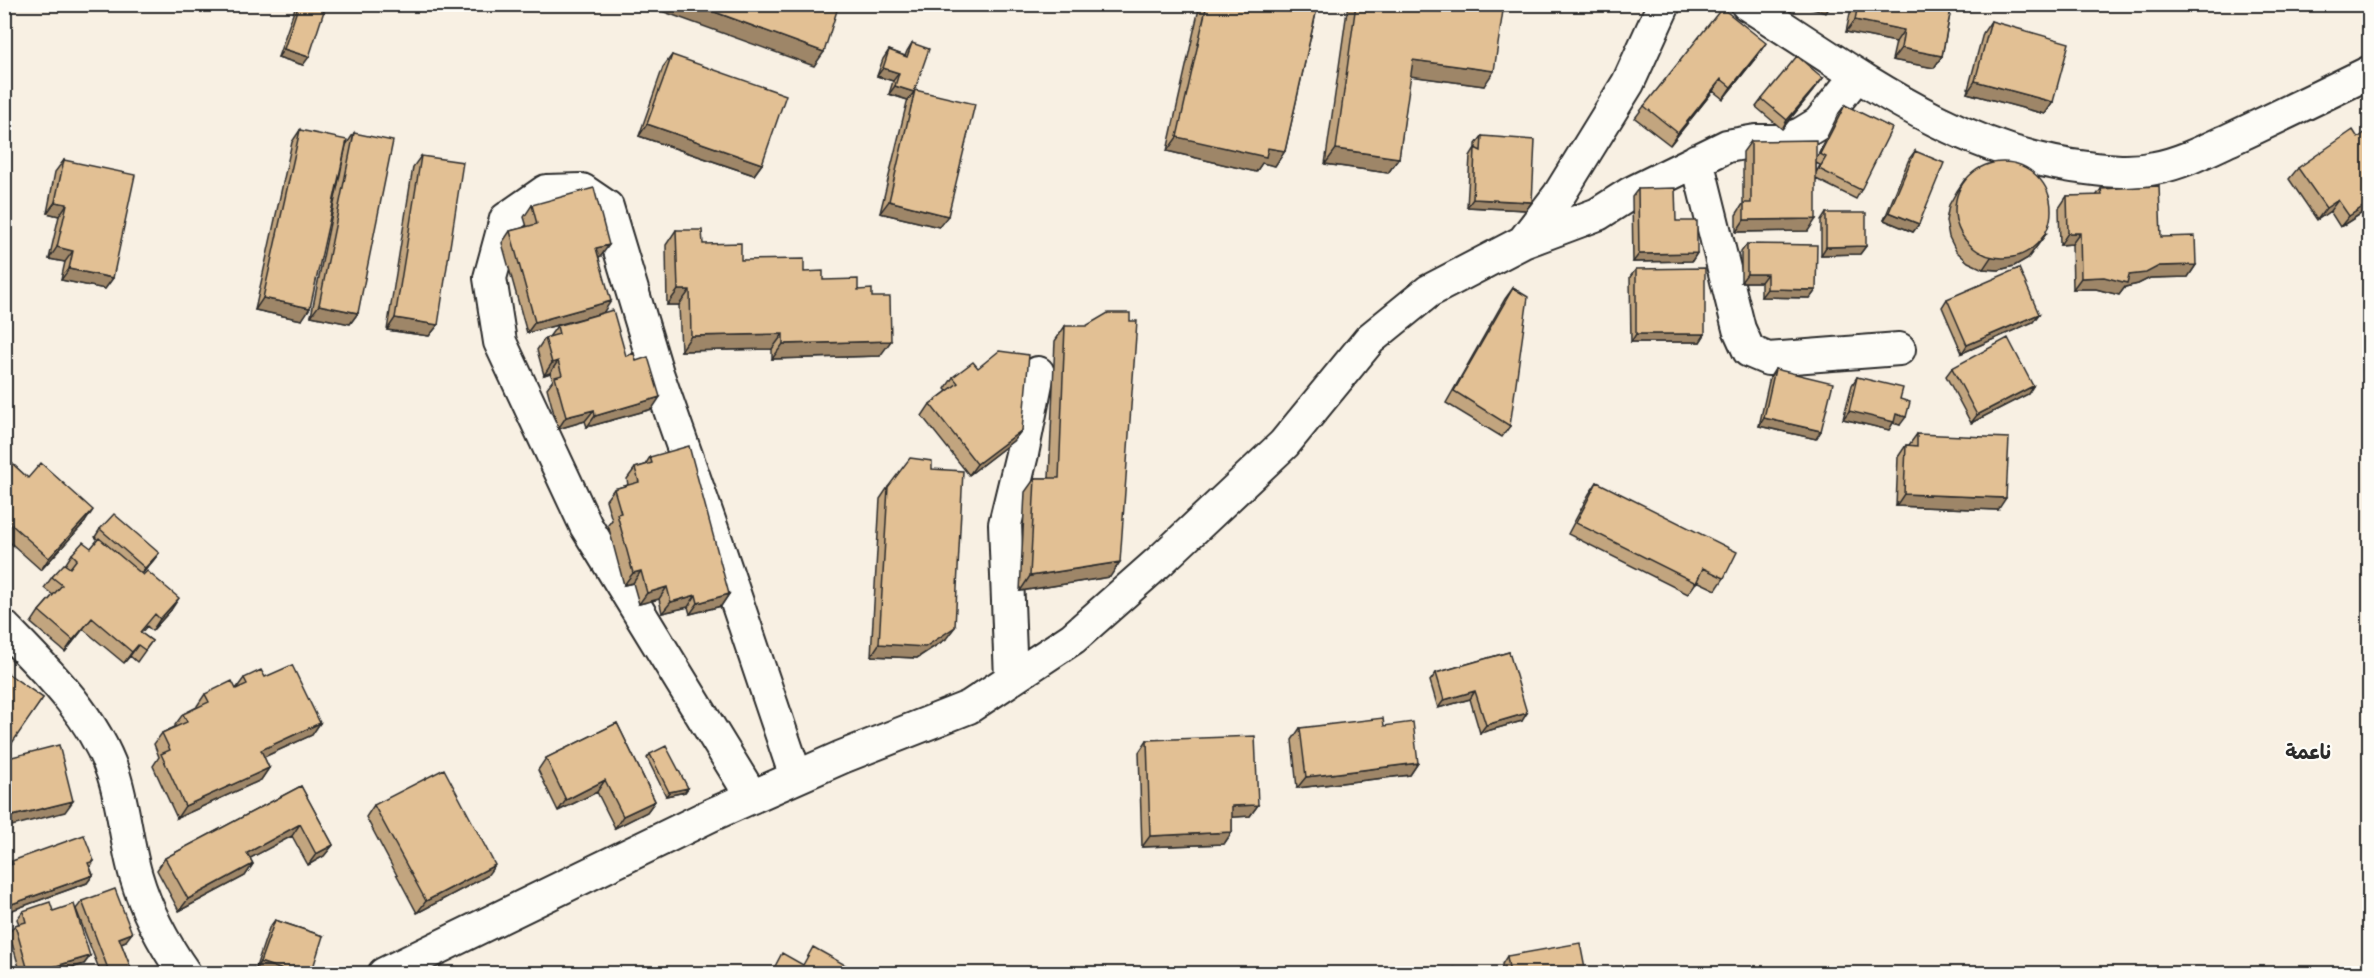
<svg xmlns="http://www.w3.org/2000/svg" width="2374" height="978" font-family="'Comic Neue','Playpen Sans Arabic',sans-serif">
<rect width="100%" height="100%" fill="#f8f0e3"/>
<filter id="ink" filterUnits="userSpaceOnUse"><feTurbulence type="fractalNoise" baseFrequency=".0167" numOctaves="2"/><feDisplacementMap in="SourceGraphic" scale="12" xChannelSelector="R" yChannelSelector="G"/><feConvolveMatrix kernelMatrix="1 2 1 2 8 2 1 2 1" color-interpolation-filters="sRGB"/></filter>
<g filter="url(#ink)">
<g fill="none" stroke-linecap="round" stroke-linejoin="round">
<g stroke="#2b2b2b" stroke-width="36">
<path id="minor" d="M1747,4C1853,71 1959,154 2087,168C2110,171 2132,173 2155,168C2182,163 2209,149 2235,137C2280,116 2325,94 2370,72
M1697,160L1739,329L1749,351L1768,359L1899,349
M1523,242L1598,214L1631,193L1727,146L1756,141H1782L1801,134L1819,123L1857,75
M4,627C45,669 93,715 113,773C124,806 126,842 136,876C146,910 164,944 185,974
M1011,679L1005,524L1022,454L1038,373
M752,797L586,526L500,342L490,278L506,219L546,191L582,190L607,207L657,373L717,543L796,777
M384,974L711,815L842,757L969,707L1073,638L1161,560L1284,444L1370,339L1429,291L1523,242L1559,195L1628,83L1664,4"/>
</g>
<use href="#minor" stroke="#fdfcf7" stroke-width="32"/>
</g>
<path fill="#c2a57f" stroke="#2b2b2b" stroke-width="1.5" fill-rule="evenodd" d="M297,4H314L303,65L278,57L295,8Z
M1200,4H1318L1285,151L1275,166L1262,163L1256,172L1167,151Z
M1348,4H1504L1484,86L1410,76L1399,158L1388,173L1325,164Z
M1852,4H1952L1942,56L1934,68L1892,60L1896,42L1846,32Z
M1991,21L2053,102L2045,114L1967,93L1983,33Z
M912,43L914,92L908,100L889,94L893,81L877,76L883,59L889,50L905,56L907,51Z
M672,55L762,164L754,175L639,136L663,67Z
M1758,55L1723,99L1713,91L1670,145L1635,118L1644,106Z
M1823,78L1782,129L1756,107L1762,99Z
M915,90L939,227L880,213L907,102Z
M1845,105L1861,190L1856,199L1816,179L1808,231L1736,232V215L1743,204V152L1751,141L1816,159L1839,113ZM1816,163L1820,165L1816,173Z
M300,130L302,320L255,310L292,142Z
M354,133L358,313L350,324L311,316L346,145Z
M2370,135V208L2340,227L2330,211L2317,220L2289,179L2298,168L2358,138Z
M1482,136L1526,210L1467,207L1470,156L1475,148H1476V144Z
M1915,151L1919,224L1913,232L1884,220L1909,159Z
M421,156L438,325L429,336L387,330L413,167Z
M64,160L113,278L105,289L61,280L65,262L49,259L59,216L47,213L55,172Z
M1965,179L2046,234L2028,258L2014,266L1999,270L1983,269L1968,262L1956,251L1949,237L1946,221L1949,205L1957,191Z
M1638,189L1676,221L1697,253L1692,261L1633,262L1632,197Z
M2101,189L2196,265L2188,277L2150,278L2138,284L2125,287L2119,295L2096,289H2073L2072,244L2060,245L2059,208L2067,196H2096Z
M532,205L601,256L599,257L603,313L527,333L502,243L510,231L527,227L524,217Z
M1826,213L1866,246L1860,254L1821,255V221Z
M676,230L703,244L741,260L804,272L823,280L858,290L872,297L880,356L772,359V349L681,351L679,305H667L666,245Z
M1747,244L1816,290L1810,298L1761,297V282H1741V252Z
M1636,269L1705,334L1700,342H1631L1630,277Z
M1513,288L1510,426L1502,437L1446,403L1505,299Z
M1947,299L2039,314L2033,322L1962,353L1942,307Z
M557,326L626,356L652,409L587,427L585,421L558,429L547,388L553,380L550,373L544,375L537,350L545,338L549,337Z
M1065,326L1110,577L1020,591L1025,492L1035,478H1049L1055,341Z
M978,368L1022,430L1013,441L969,475L922,416L930,404L947,391L945,389L953,377Z
M1952,368L2033,386L2028,394L1971,423L1946,376Z
M1775,369L1821,431L1816,439L1759,426L1770,377Z
M1857,377L1900,399V425L1893,423L1889,430L1843,419L1852,385Z
M1917,434L1998,510L1896,506L1898,457L1906,445H1909Z
M4,456L28,478L85,522L41,570L4,537Z
M650,457L729,594L721,606L690,614L688,607L662,613L659,599L639,604L633,583L624,585L608,525L612,520L606,500L614,489L628,485L627,479L635,468L645,465Z
M932,469L946,639L917,658L871,656L880,499L888,487Z
M1597,482L1724,578L1716,590L1697,581L1688,594L1568,534L1589,494Z
M100,529L159,553L142,574L171,610L152,631L147,626L141,633L152,641L137,662L130,656L124,663L83,629L65,652L31,623L39,611L53,595L44,588L52,577L65,565L72,554L91,548L98,540L95,537Z
M1509,652L1522,721L1480,733L1470,699L1438,708L1430,681L1436,673Z
M4,671L43,698L4,753Z
M265,677L320,723L312,735L264,757L269,768L261,780L177,818L153,766L159,757L154,744L162,733L175,727V725L183,714L197,707V706L205,694L236,689L244,678Z
M617,723L655,801L647,812L615,828L597,792L558,811L538,770L546,758Z
M1300,728L1418,763L1410,775L1297,788L1292,740Z
M1147,740L1258,805L1250,816L1232,817V832L1224,844L1142,847L1139,752Z
M650,754L688,788L685,792L666,796L647,758Z
M301,786L333,845L324,856L308,865L292,836L250,858L253,864L245,876L179,911L157,870L165,858Z
M374,805L487,876L417,913L366,817Z
M12,861H94L90,867L93,875L87,883L4,913V867L9,866Z
M82,901L126,941L121,943L132,971L130,974H101L76,909Z
M23,911H53L90,956L84,964L52,974H21L9,933L15,925L19,924L17,919Z
M275,920L323,936L255,970L269,928Z
M1507,956L1586,974H1503L1502,964Z"/>
<path fill="#9e8668" stroke="#2b2b2b" stroke-width="1.5" d="M642,4H693L824,52L814,66Z
M1100,4H1111L1109,8Z
M1794,4H1830L1831,5L1826,13Z
M1855,20L1904,30L1896,42L1846,32Z
M1766,43L1758,55L1723,99L1731,87Z
M1901,48L1942,56L1934,68L1892,60Z
M284,49L309,57L303,65L278,57Z
M1413,60L1494,71L1484,86L1402,75Z
M883,68L899,73L893,81L877,76Z
M1823,78L1817,86L1782,129L1787,120Z
M1721,79L1713,91L1670,145L1678,133Z
M1975,81L2053,102L2045,114L1967,93Z
M895,86L914,92L908,100L889,94Z
M647,124L762,164L754,175L639,136Z
M1177,137L1268,148L1285,151L1275,166L1262,163L1256,172L1167,151Z
M1336,149L1399,158L1388,173L1325,164Z
M1473,199L1532,202L1526,210L1467,207Z
M2338,200L2330,211L2317,220L2326,208Z
M889,201L948,216L939,227L880,213Z
M55,202L67,204L59,216L47,213Z
M2370,202V208L2340,227L2349,216Z
M1889,212L1919,224L1913,232L1884,220Z
M1816,219L1808,231L1736,232L1744,220Z
M2068,233H2080L2072,244L2060,245Z
M2046,234L2028,258L2014,266L1999,270L1983,269L1991,257Z
M609,245L601,256L588,260L596,248Z
M1866,246L1860,254L1821,255L1826,247Z
M57,247L73,251L65,262L49,259Z
M1697,253L1692,261L1633,262L1639,254Z
M2196,265L2188,277L2150,278L2138,284L2125,287L2119,295L2096,289H2073L2081,278L2129,275L2159,266Z
M69,269L113,278L105,289L61,280Z
M1747,274H1767L1761,282H1741Z
M1767,289L1816,290L1810,298L1761,297Z
M678,290H690L679,305H667Z
M263,298L310,308L302,320L255,310Z
M611,301L603,313L527,333L535,322Z
M319,305L358,313L350,324L311,316Z
M2039,314L2033,322L1962,353L1967,345Z
M395,318L438,325L429,336L387,330Z
M783,334L772,349L681,351L691,336Z
M1636,334H1705L1700,342H1631Z
M891,341L880,356L772,359L783,344Z
M558,361L550,373L544,375L552,363Z
M2033,386L2028,394L1971,423L1977,415Z
M660,397L652,409L587,427L595,416Z
M594,410L585,421L558,429L566,417Z
M1849,411L1896,414L1906,417L1900,425L1893,423L1889,430L1843,419Z
M1764,418L1821,431L1816,439L1759,426Z
M1022,430L1013,441L969,475L977,464Z
M1904,494L2006,498L1998,510L1896,506Z
M93,510L85,522L41,570L49,558Z
M159,553L153,561L140,576L145,568Z
M1120,562L1110,577L1020,591L1030,576Z
M641,571L633,583L624,585L633,573Z
M667,587L659,599L639,604L647,593Z
M729,594L721,606L690,614L698,603Z
M696,595L688,607L662,613L671,602Z
M179,598L171,610L152,631L160,619Z
M92,618L83,629L65,652L73,640Z
M955,627L946,639L917,658L871,656L879,644Z
M138,645L130,656L124,663L132,652Z
M1475,691L1470,699L1438,708L1444,700Z
M1527,713L1522,721L1480,733L1486,725Z
M320,723L312,735L253,762L261,750Z
M1418,763L1410,775L1297,788L1306,777Z
M269,768L261,780L177,818L185,806Z
M605,780L597,792L558,811L566,800Z
M688,788L685,792L666,796L669,792Z
M73,801L65,812L4,828V818Z
M655,801L647,812L615,828L623,816Z
M1258,805L1250,816L1223,818L1232,806Z
M300,824L292,836L239,864L247,853Z
M1232,832L1224,844L1142,847L1150,836Z
M333,845L324,856L308,865L316,854Z
M253,864L245,876L179,911L188,899Z
M495,865L487,876L417,913L426,901Z
M93,875L87,883L4,913L9,905Z
M132,933L126,941L113,946L119,938Z
M90,956L84,964L52,974H31Z
M260,962L295,974H265L255,970Z"/>
<path fill="#e2c094" stroke="#2b2b2b" stroke-width="1.5" d="M299,4H314L325,8L309,57L284,49Z
M693,4H839L824,52Z
M1207,4H1318L1285,151L1268,148L1266,157L1177,137Z
M1356,4H1504L1494,71L1413,60L1399,158L1336,149Z
M1858,4H1952L1942,56L1901,48L1904,30L1855,20Z
M1722,8L1766,43L1731,87L1721,79L1678,133L1644,106Z
M1991,21L2069,43L2053,102L1975,81Z
M912,43L929,49L914,92L895,86L899,73L883,68L889,50L907,57Z
M672,55L786,95L762,164L647,124Z
M1797,56L1823,78L1787,120L1762,99Z
M915,90L975,104L948,216L889,201Z
M1845,105L1892,128L1861,190L1819,169L1826,157L1820,154Z
M300,130L347,140L310,308L263,298Z
M2353,130L2358,138L2367,131L2370,135V202L2349,216L2338,200L2326,208L2298,168Z
M354,133L393,141L358,313L319,305Z
M1482,136L1535,140L1532,202L1473,199L1475,148L1481,151Z
M1816,140V219L1744,220V203H1751V141Z
M1915,151L1944,163L1919,224L1889,212Z
M421,156L463,162L438,325L395,318Z
M64,160L135,175L113,278L69,269L73,251L57,247L67,204L55,202Z
M1955 210a48 48 0 1 1 96 0a48 48 0 1 1-96 0Z
M2159,186L2161,237L2195,236L2196,265L2159,266L2146,273L2129,275L2127,283L2104,277L2081,278L2080,233H2068L2067,196L2102,195L2101,189Z
M594,188L609,245L596,248L611,301L535,322L510,231L537,224L532,205Z
M1675,188L1676,221H1697V253L1639,254L1638,189Z
M1826,213H1866V246L1826,247Z
M676,230H702L703,244L741,243V260L804,259V272L823,271V280L858,279V290L872,289V297H890L891,341L783,344V334L691,336L690,290H678Z
M1747,244L1817,245L1816,290L1767,289V274H1747Z
M1705,268V334H1636V269Z
M2019,268L2039,314L1967,345L1947,299Z
M1513,288L1528,297L1510,426L1454,391Z
M613,310L626,356L634,353L636,361L648,357L660,397L595,416L594,410L566,417L555,377L562,375L558,361L552,363L545,338L559,334L557,326Z
M1108,313H1130V321H1137L1120,562L1030,576L1035,478H1059L1065,326H1086Z
M2008,338L2033,386L1977,415L1952,368Z
M999,351L1029,355L1022,430L977,464L930,404L958,383L953,377L973,362L978,368Z
M1775,369L1833,383L1821,431L1764,418Z
M1857,377L1903,388L1900,399L1910,402L1906,417L1896,414L1894,422L1849,411Z
M1917,434L2009,438L2006,498L1904,494L1906,445L1917,446Z
M689,446L729,594L698,603L696,595L671,602L667,587L647,593L641,571L633,573L617,514L621,513L614,489L639,482L635,468L652,463L650,457Z
M4,456L28,478L41,463L93,510L49,558L4,518Z
M910,458L932,461V469L963,471L955,627L925,647L879,644L888,487Z
M1597,482L1737,552L1724,578L1703,568L1696,583L1576,523Z
M114,514L159,553L145,568L100,529Z
M99,538L143,575L147,571L179,598L160,619L155,614L140,632L152,641L145,650L138,645L132,652L92,618L73,640L39,611L62,585L52,577L64,564L70,568L77,559L72,554L83,542L91,548Z
M1509,652L1527,713L1486,725L1475,691L1444,700L1436,673Z
M292,665L320,723L261,750L269,768L185,806L161,754L170,750L162,733L187,722L183,714L209,702L205,694L232,681L236,689L247,684L244,678L261,670L265,677Z
M4,671L43,698L10,746L4,742Z
M1383,718L1384,726L1413,722L1418,763L1306,777L1300,728Z
M617,723L655,801L623,816L605,780L566,800L546,758Z
M1255,736L1258,805L1232,806V832L1150,836L1147,740Z
M59,745L73,801L4,818V759Z
M666,746L688,788L669,792L650,754Z
M444,769L495,865L426,901L374,805Z
M301,786L333,845L316,854L300,824L247,853L253,864L188,899L165,858Z
M84,835L94,861L88,863L93,875L9,905L4,894V867L13,864L12,861Z
M115,889L132,933L119,938L132,971L126,974H110L82,901Z
M50,902L53,911L74,904L90,956L29,974L15,925L26,922L23,911Z
M275,920L323,936L311,974H295L260,962Z
M1580,943L1586,974H1510L1507,956Z
M813,947L856,971L855,974H771L782,953L803,965Z
M1454,968L1477,974H1453Z"/>
</g>
<g text-anchor="middle" dominant-baseline="central" stroke-width="4.5" stroke-linejoin="round" paint-order="stroke">
<g font-size="20" font-weight="bold" fill="#2b2b2b" stroke="#fdfcf7">
<text x="2309" y="752">ناعمة</text>
</g>
</g>
<rect width="2374" height="978" fill="none" stroke="#fdfcf7" stroke-width="24"/>
<rect x="12" y="12" width="2350" height="954" fill="none" stroke="#2b2b2b" stroke-width="2" filter="url(#ink)"/>
</svg>
